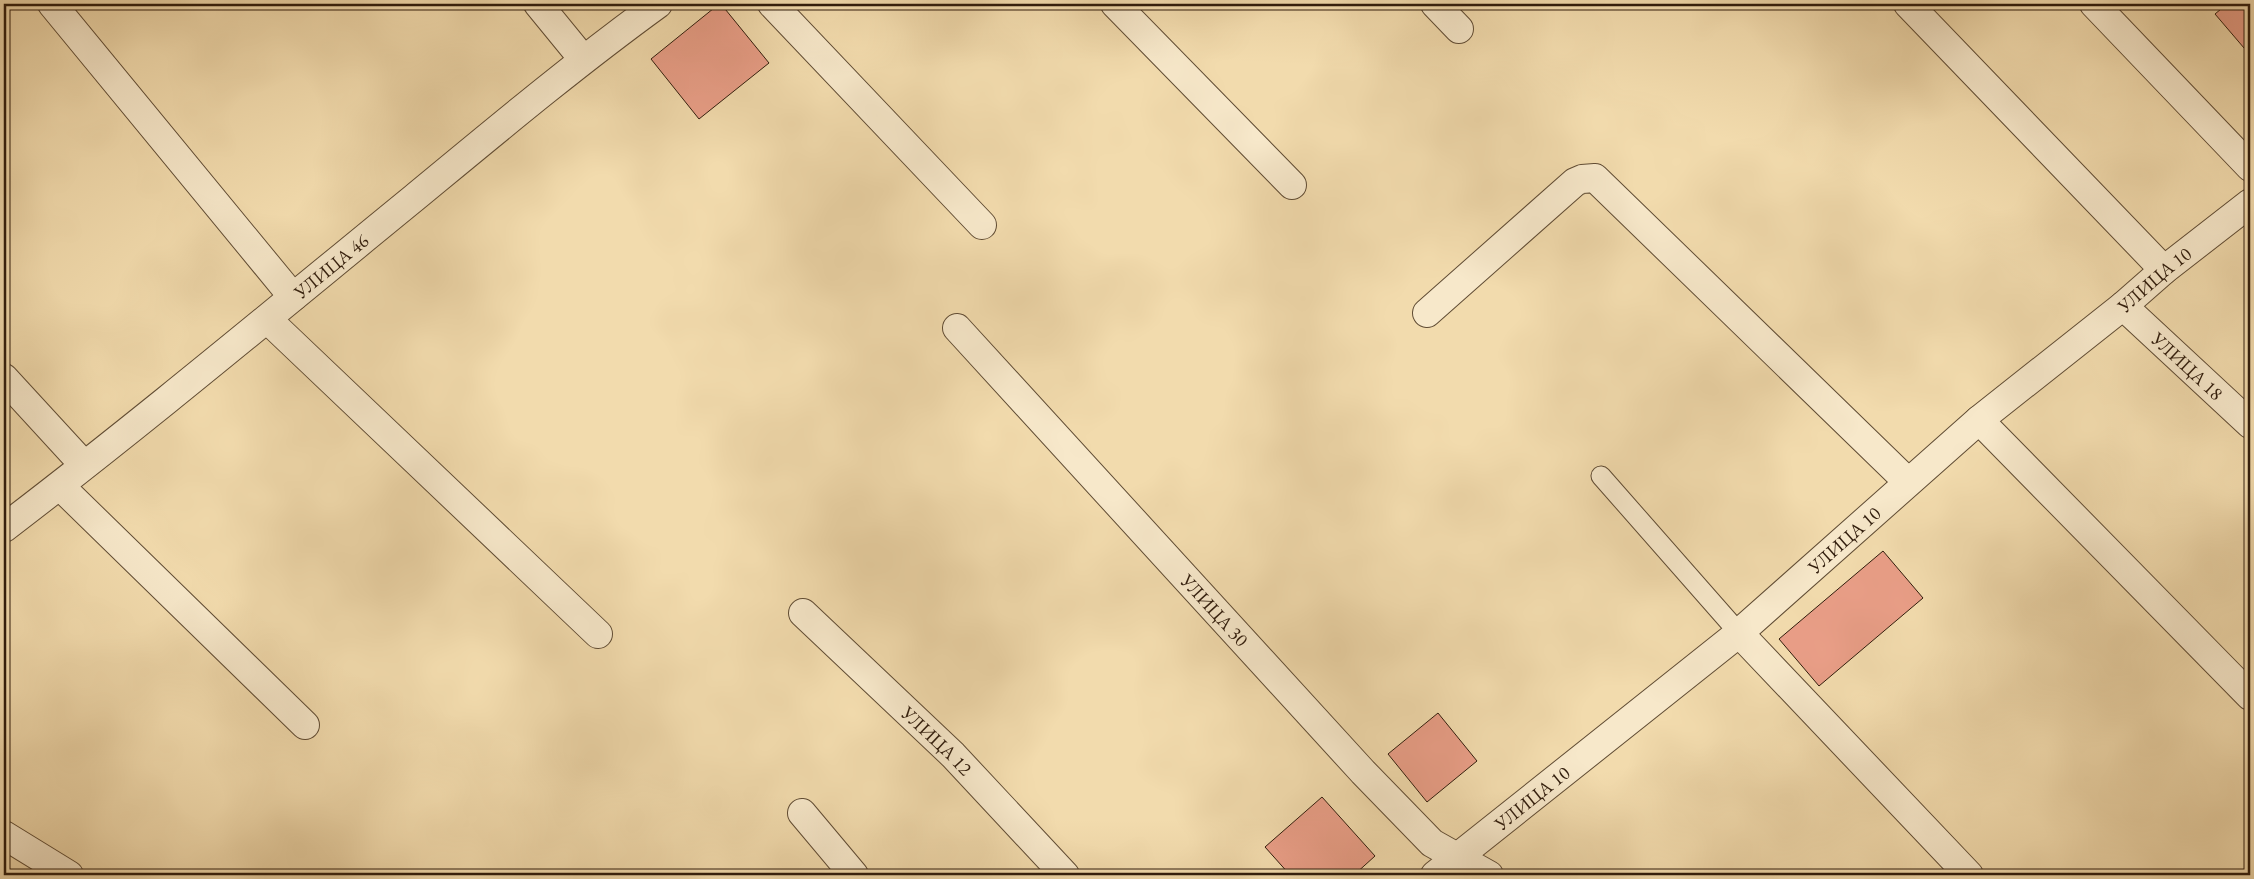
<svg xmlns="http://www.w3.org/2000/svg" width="2254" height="879" font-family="'EB Garamond',serif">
<rect width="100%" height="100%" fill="#f2dbad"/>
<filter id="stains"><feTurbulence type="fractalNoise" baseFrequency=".004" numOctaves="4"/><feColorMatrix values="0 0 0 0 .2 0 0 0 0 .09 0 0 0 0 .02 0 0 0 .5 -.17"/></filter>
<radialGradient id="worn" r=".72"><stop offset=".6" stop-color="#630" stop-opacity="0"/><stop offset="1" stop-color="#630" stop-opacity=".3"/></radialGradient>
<path fill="#e99e87" stroke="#301c0c" d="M719,4H721L769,63L699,119L651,59Z
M2227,4H2250V55L2215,14Z
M1883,551L1923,598L1819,686L1779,639Z
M1438,713L1477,761L1427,802L1388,754Z
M1322,797L1375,856L1354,875H1290L1265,847Z"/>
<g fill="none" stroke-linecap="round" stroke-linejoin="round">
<g stroke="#604c34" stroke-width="21">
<path id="service" d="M1601,476L1739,633"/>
</g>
<g stroke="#604c34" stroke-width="30">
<g id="minor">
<path d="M52,4L293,297"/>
<path d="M538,4L583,59"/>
<path d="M772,4L982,225"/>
<path d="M1115,4L1292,185"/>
<path d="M1435,4L1459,29"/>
<path d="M1908,4L2164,270"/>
<path d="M2094,4L2250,167"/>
<path id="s1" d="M2123,306L2250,424"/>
<path d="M1427,313L1575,182L1582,179L1595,178L1908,482"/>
<path d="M267,319L598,634"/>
<path id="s2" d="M957,328L1363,772L1432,843L1489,875"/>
<path d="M4,378L84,465"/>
<path d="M1979,420L2250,696"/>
<path d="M60,486L305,725"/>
<path id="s3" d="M4,528C143,422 278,309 414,198C494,132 574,65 658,4"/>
<path id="s4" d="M803,613L953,755L1065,875"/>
<path d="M1739,633L1969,875"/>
<path d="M802,813L854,875"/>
<path d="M4,835L69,875"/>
<path id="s5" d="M1435,875L1739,633L1979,420L2123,306L2164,270L2250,203"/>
</g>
</g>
<use href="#service" stroke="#f7e8ca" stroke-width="19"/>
<use href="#minor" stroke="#f7e8ca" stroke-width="28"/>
</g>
<g text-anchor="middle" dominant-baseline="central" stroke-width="4" stroke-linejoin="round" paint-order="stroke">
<g font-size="19" fill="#301c0c" stroke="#f7e8ca">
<text stroke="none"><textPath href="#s3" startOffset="419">УЛИЦА 46</textPath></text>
<text stroke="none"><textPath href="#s5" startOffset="934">УЛИЦА 10</textPath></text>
<text stroke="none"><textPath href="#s1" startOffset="88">УЛИЦА 18</textPath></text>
<text stroke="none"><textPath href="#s5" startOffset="529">УЛИЦА 10</textPath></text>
<text stroke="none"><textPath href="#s2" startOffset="382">УЛИЦА 30</textPath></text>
<text stroke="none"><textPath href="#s4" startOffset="185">УЛИЦА 12</textPath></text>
<text stroke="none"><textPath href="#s5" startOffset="124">УЛИЦА 10</textPath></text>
</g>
</g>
<rect width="2254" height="879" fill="none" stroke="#f2dbad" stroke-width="20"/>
<rect x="5" y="5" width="2244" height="869" fill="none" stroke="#301c0c" stroke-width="2.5"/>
<rect x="10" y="10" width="2234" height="859" fill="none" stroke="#301c0c"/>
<rect width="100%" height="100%" filter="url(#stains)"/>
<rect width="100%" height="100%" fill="url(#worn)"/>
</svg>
